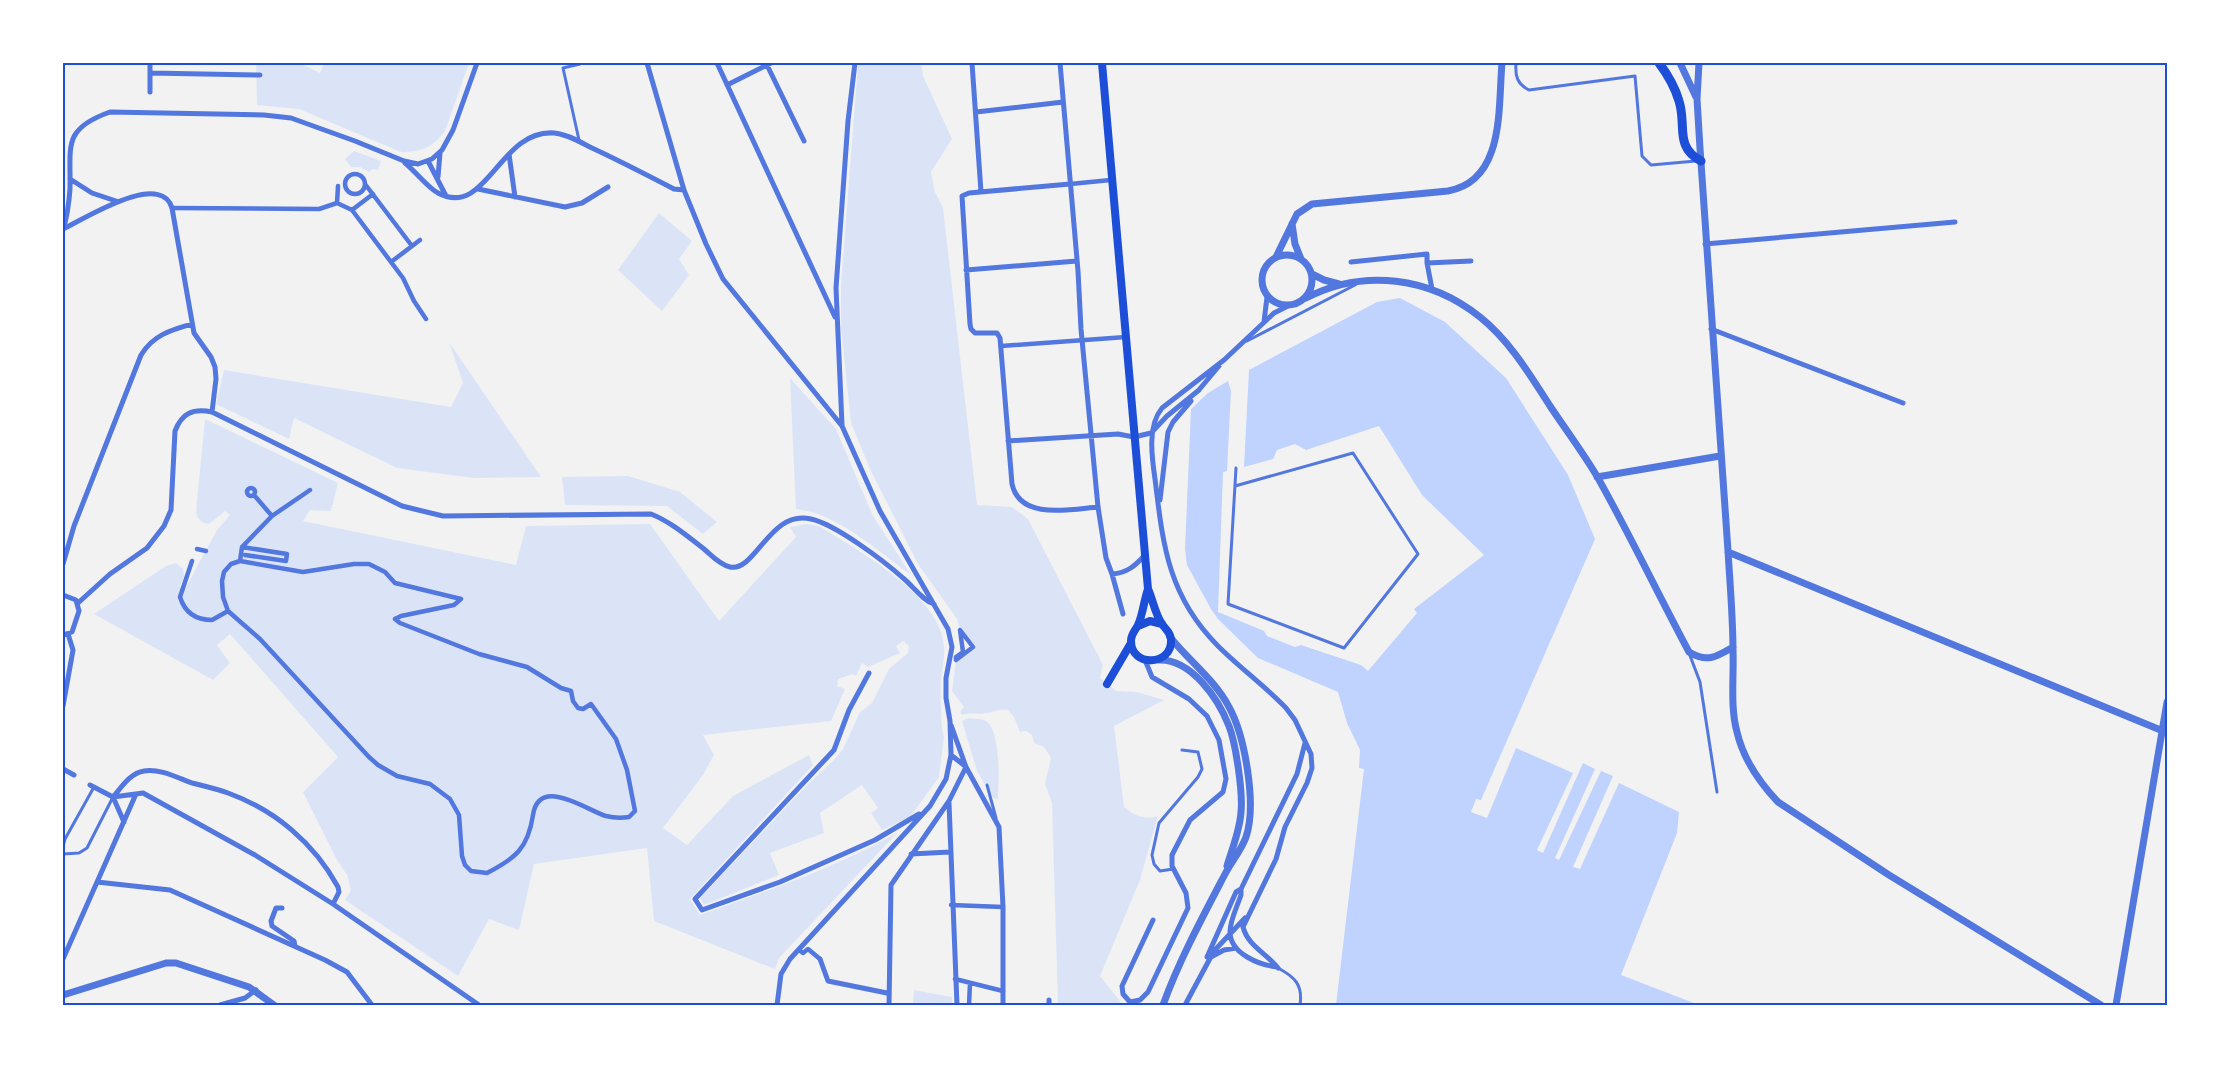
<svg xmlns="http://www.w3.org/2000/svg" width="2230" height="1068" font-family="Roboto,sans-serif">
<rect width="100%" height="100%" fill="#f2f2f2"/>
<path fill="#dbe4f7" d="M256,63H300L320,73L324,63H469L445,131C432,148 422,152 401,152L299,109L257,105Z
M858,63H921L923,76L952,139L931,172L935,192L943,208L977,505L1012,507L1028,519L1103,665L1100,678L1116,691L1136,692L1164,700L1114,726L1124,807C1135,816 1144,820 1158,816L1140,880L1100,976L1123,1005H1058L1052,803L1045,784L1051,758L1044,747L1034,743L1032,735L1026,731L1020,732L1014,717L1008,710C1000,709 996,711 988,713C979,715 971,712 962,715L960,712L964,707L952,691L956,660L973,647L960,630L957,619L918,564L871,471L851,423L841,327V285Z
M354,151L381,161L378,170L373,169L369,172L360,167H351L345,159Z
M659,213L692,241L679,259L689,275L662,311L618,270Z
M449,342L541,477L474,478L397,468L294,418L289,439L216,404L224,370L451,407L463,383Z
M790,378L836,429L873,516L911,575C879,552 837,513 796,509Z
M205,419L338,483L331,511L310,510L303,521L516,565L526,526L650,524L719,621L796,537L790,527L807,524L819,526C857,550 942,596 944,647C945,657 942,668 941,679C940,696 941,713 942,729L944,737L939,777L910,817L882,830L871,813L878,808L862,785L820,813L824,833L770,853L779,875L704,905L700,898L807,785L835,759L843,749L860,712L872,703L889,669L908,653L909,646L903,641L896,646L900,653L868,667L862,663L856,676L853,674L838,679L837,686L845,689L831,721L703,735L714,755L703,775L663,828L687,845L733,796L809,755L813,765L690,899L700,915C768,891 834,868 897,833L779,958L775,969L654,921L647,848L534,864L519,930L489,919L458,976L345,900L351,890L347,875L337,860L303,792L338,757L230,634L217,645L230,663L213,680L94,614L166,566L176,563L183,569L184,576L180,587L185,589L217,530L230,515L225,511L209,524C202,523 198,520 196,512Z
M628,476L680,492L717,522L703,534L667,506L565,505L562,477Z
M968,718C973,719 981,718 986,721C1001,731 999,783 998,799L993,798L977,771L962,721Z
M914,990L952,997V1005L913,1004Z"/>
<path fill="#bfd3fe" d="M1400,298L1445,322L1506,378L1568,475L1595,539L1481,800L1476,799L1471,812L1487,818L1516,748L1573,773L1537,850L1543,853L1583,763L1595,769L1555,858L1559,860L1601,771L1613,776L1573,867L1580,869L1619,783L1679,812L1677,833L1621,975L1699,1005H1336L1364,769L1359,768L1360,750L1347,723L1338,692L1258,658L1218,619L1211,609L1187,565L1185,549L1191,409L1208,393L1228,381L1231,391L1227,471L1223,472L1218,612L1264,631L1267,636L1295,647L1301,645L1361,665L1368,671L1417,613L1414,609L1484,555L1422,495L1379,426L1306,450L1295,444L1277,450L1273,459L1244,467L1249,370L1377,302Z"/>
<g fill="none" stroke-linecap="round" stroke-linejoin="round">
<path stroke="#5277de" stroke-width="3" d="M1516,63C1515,76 1517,84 1529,90L1635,76L1642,156L1651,165L1696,161
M579,140L563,68L580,64
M1247,341L1355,285
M1235,486L1353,453L1418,554L1344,648L1228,604L1236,468
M1689,653L1700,682L1717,792
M987,785L996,818
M63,847L65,839L94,787
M63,854L79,853L87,848L113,797
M1173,869L1160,871L1154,864L1152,855L1159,823L1198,777L1202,769L1198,752L1182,750
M1278,968C1295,977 1303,985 1300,1005"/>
<path stroke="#5277de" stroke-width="4.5" d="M345 184a10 10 0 1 1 20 0a10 10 0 1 1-20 0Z
M365,184L412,246
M1070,184L1111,180
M337,203L338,186
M172,208L319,209L337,203L352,210L403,278L414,301L426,319
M352,210L373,194
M391,262L420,240
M1001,346L1126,337
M247 492a4 4 0 1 1 8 0a4 4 0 1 1-8 0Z
M254,495L272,516
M242,547L287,554L286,561L245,555
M197,549L206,551
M192,561L180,597C185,613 196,620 212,620L228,611
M240,561L242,547L272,516L310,490
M395,619L400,623L479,654L527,667L561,688L571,691L573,701L578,708L583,709L591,704L616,739L627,770L635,811L629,817C622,818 614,818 606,816C588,811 539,775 533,815C528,848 516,858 487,873L471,871L465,865L462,856L459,815L450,799L430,784L397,776L378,765L369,757L260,639L228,611L223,597L222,581L224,572L231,564L240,561L303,572L354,564H369L385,572L395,583L461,599
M395,619L401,616L454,605L461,599
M960,630L973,647L956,660V657L963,652Z
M951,905L1003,907
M799,950L803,953L808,949L820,959
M955,979L1003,991
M969,1005L970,983"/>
<path stroke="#5277de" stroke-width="5" d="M647,63L684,190L706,244L723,279L842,426L880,511L948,629L952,647L946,678V698L950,721L951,755L946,779L930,806L790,959L781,974L777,1005
M717,63L835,317
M766,63L804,141
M972,63L981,192
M1060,63L1078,271L1081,329L1098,507L1106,558L1112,574L1123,614
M150,73L260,75
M727,85L771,63
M150,92V63
M976,112L1063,102
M509,154L515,197
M428,161L446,196
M405,163C414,170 429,189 438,193C487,219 499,129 554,133C567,134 580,142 592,148C620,161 647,175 674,189L684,190
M438,177L440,153
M70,179L92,193L116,201
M1070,184L969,193L962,196L970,324L971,329L975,333H997L1000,338L1012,484C1020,521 1072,509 1098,507
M478,189L565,207L582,203L608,187
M63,229C84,219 161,170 172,208L194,333L211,357L215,367L216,379L212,412
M63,230C67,217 69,203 70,189C71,146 62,129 110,112L264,115L291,118L355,141L404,161L418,164L432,159L442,150L453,130L477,63
M1705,244L1955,222
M1351,262L1427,254V263
M966,270L1077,261
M1432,289L1427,263L1471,261
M1264,322L1267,297
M1711,329L1903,403
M1198,391L1219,366
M842,425L836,288L848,121L855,63
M1008,441L1118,434L1134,437L1151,433L1167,416L1199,390
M1160,500L1168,432L1173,422L1191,401
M63,564L74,526L141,355C153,335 171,330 192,324
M1112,574C1127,573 1135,566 1145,555
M78,603L110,574L147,548L164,526L171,510L175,431C182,413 193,408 212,412L402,506L443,516L651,514C671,522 687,536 704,549C711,555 720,565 730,567C756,572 770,509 811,519C835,524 884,561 903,578C913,586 922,600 934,604
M63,635L72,632L79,611L76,600L63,595
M1145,660L1152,677L1189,699L1207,716L1219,740L1226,779L1223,792L1190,820L1172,855V866L1186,893L1188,908L1148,992L1140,1000L1130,1002L1123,994L1122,986L1153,920
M869,673L849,710L834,750L695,899L702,910L780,882L875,840L919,814
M63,706L73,650L68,634
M951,725L966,767L999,827L1003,907V1005
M951,755L965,766
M63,769L74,775
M90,785L113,797L143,793L255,855L333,904L479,1005
M949,803L957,1005
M124,822L113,797C121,788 130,773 144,771C159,768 178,778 192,783C204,786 217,789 228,793C275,810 314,843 338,887L339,892L333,904
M911,854L950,852
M97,882L170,890L325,960L347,972L372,1005
M282,908H276L271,921L272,926L294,941L295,946
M1207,957L1236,892L1241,889
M1211,957L1224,950L1236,948
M63,959L136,794
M820,959L828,981L887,993
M1277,967C1260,965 1230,954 1230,932C1230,920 1237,907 1241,895V889L1297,774L1305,743
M1278,968C1266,953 1248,946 1243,927L1276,859L1285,827L1307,783L1312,768L1311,754L1295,720L1286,708C1265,686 1240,668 1218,646C1168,596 1163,545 1155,479C1152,458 1147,426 1162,408L1224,360L1274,313L1288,306
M1049,1000V1005
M220,1005L245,998L256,990
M889,1005L891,885L949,801L966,767
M1185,1005L1214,951L1245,918"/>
<path stroke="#5277de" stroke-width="7" d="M1680,63L1696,97
M1699,63L1697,99C1706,250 1717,401 1728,551C1730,584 1733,618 1733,651C1734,677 1730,707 1737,732C1743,758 1760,783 1778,802L1889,875L2101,1005
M1292,224L1295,244L1301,259
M1262 280a25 25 0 1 1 50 0a25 25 0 1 1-50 0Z
M1276,257L1297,214L1312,204L1448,191C1505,181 1498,108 1502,63
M1312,274L1324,280L1339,284
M1306,298C1364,268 1430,277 1480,317C1510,341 1530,375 1550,406C1566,430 1584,454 1598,478C1630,535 1658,594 1689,652C1707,663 1716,657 1733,647
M1597,477L1720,456
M1728,552L2163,731
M1159,660C1191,659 1218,698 1229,726C1236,744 1243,793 1241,812C1240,830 1232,849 1227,866
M63,995L166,963H176L249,987L274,1005
M1163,1005C1179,961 1202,918 1224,876C1231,862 1241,851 1246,837C1257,805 1245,736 1229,707C1215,680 1189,661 1170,637
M2116,1005L2167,702"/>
<path stroke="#1d4ed8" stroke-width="8" d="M1102,63L1148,589C1153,600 1155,614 1162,624C1165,629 1170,631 1171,639C1173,666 1131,668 1131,641C1131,634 1135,631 1138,625C1143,614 1144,600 1148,589
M1138,626L1150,621L1162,624
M1107,684L1131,643"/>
<path stroke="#1d4ed8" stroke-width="9" d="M1659,63C1668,75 1675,87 1679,101C1687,126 1674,146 1701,161"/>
</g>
<rect width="2230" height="1068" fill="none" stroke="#ffffff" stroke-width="129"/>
<rect x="64" y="64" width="2102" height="940" fill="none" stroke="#1d4ed8" stroke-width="2"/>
</svg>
